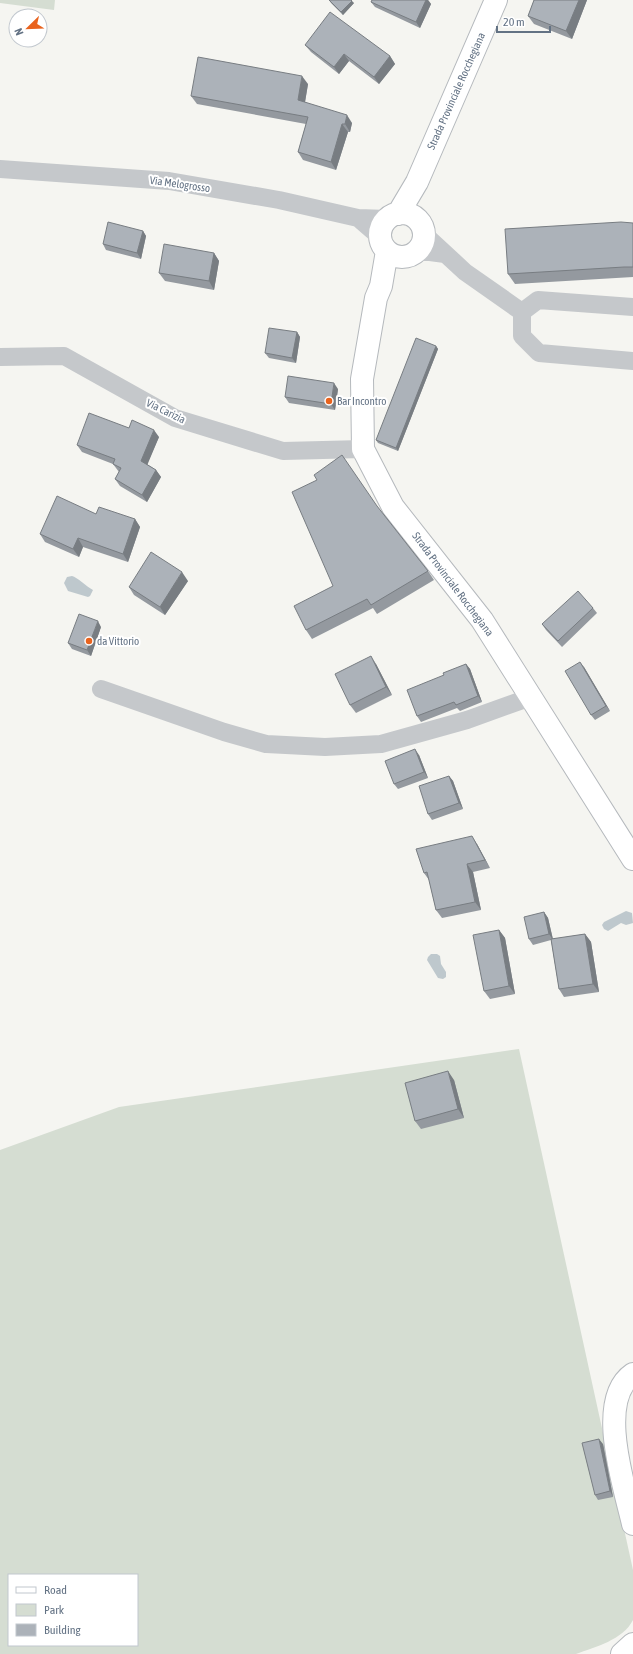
<svg xmlns="http://www.w3.org/2000/svg" width="633" height="1654" font-family="'Asap Condensed',sans-serif">
<rect width="100%" height="100%" fill="#f5f5f1"/>
<path fill="#d5ddd2" fill-rule="evenodd" d="M0,0H55L54,10L0,3Z
M519,1049L633,1570V1620C623,1640 595,1647 576,1654H0V1150L119,1107ZM9,1575H137V1645H9Z"/>
<path fill="#bec8cd" d="M72,576C77,577 87,587 93,590L90,596L88,597L68,591L64,583L67,577Z
M626,911L632,913L633,923L626,925L621,923L608,931L604,929L602,925L604,922Z
M431,954H437L440,956L441,964L446,972V977L443,979L438,978L427,960L428,957Z"/>
<g fill="none" stroke-linecap="round" stroke-linejoin="round">
<g stroke="#b5b9bd" stroke-width="24">
<path id="major" d="M380 235a22 22 0 1 1 44 0a22 22 0 1 1-44 0Z
M398,214L417,182L496,0
M387,251L381,286L376,298L362,379L363,449L393,507L482,620L633,859
M633,1374C595,1400 625,1488 633,1524
M622,1654L633,1644"/>
</g>
<path stroke="#c5c8cb" stroke-width="18" d="M0,169L169,181L279,200L358,218L387,219
M358,218L380,237
M424,234L465,272L522,312
M416,252H430L445,254
M633,307L538,300L522,312V336L539,353L633,361
M0,357L64,356L175,418L283,451L363,449
M101,689L224,732L266,744L325,747L381,744L467,720L531,697"/>
<use href="#major" stroke="#fff" stroke-width="22"/>
</g>
<path fill="#94999f" d="M329,0L354,3L343,15L331,3Z
M372,0H428L431,4L420,28L375,7L371,2Z
M534,0H587L572,39L534,24L528,16Z
M305,45L390,56L395,64L379,84L349,61L339,74L311,52Z
M308,84L305,102L352,123L350,132H348L336,170L303,160L298,152L306,124L197,104L191,96Z
M633,223V277L515,284L508,274Z
M143,231L146,236L141,259L106,250L103,244Z
M214,253L219,261L214,290L165,281L159,273Z
M297,332L300,337L296,363L269,358L265,353Z
M436,346L438,349L398,451L378,443L376,440Z
M338,389L335,410L289,403L285,397Z
M129,428L159,437L147,464L156,470L161,477L147,502L120,486L115,479L119,472L113,464L82,452L77,445Z
M378,508L428,571L434,580L377,614L373,608L312,639L306,630L333,586Z
M96,514L135,519L140,527L128,562L83,547L79,557L45,542L40,534Z
M188,581L165,615L134,595L129,587Z
M593,608L597,613L562,647L546,630L542,624Z
M101,627L91,656L72,649L68,643Z
M376,664L392,695L356,713L350,705Z
M466,664L470,669L482,702L460,711L457,708L421,722L417,716L444,675Z
M584,667L610,711L595,720L591,715Z
M419,755L428,778L398,789L394,784Z
M449,776L453,781L463,809L432,820L428,814Z
M477,844L490,868L473,872L481,910L442,918L436,910L429,880L424,873Z
M544,912L548,918L553,939L585,934L591,942L599,992L564,997L559,989L551,940L533,945L529,939Z
M499,930L505,938L515,994L490,999L484,991Z
M454,1080L464,1118L421,1129L415,1121Z
M603,1444L613,1497L598,1500L595,1495Z"/>
<path fill="#787d82" d="M426,0H428L431,4L420,28L416,22Z
M579,0H587L572,39L566,31Z
M352,1L354,3L343,15L341,12Z
M344,54L349,61L339,74L334,67Z
M390,56L395,64L379,84L374,77Z
M302,76L308,84L304,108L298,100Z
M347,115L352,123L350,132L345,124Z
M342,124L348,132L336,170L331,162Z
M143,231L146,236L141,259L137,253Z
M214,253L219,261L214,290L209,281Z
M297,332L300,337L296,363L292,358Z
M436,346L438,349L398,451L396,448Z
M334,383L338,389L335,410L331,404Z
M154,430L159,437L146,468L141,461Z
M156,470L161,477L147,502L142,495Z
M135,519L140,527L128,562L123,554Z
M78,538L83,547L79,557L73,549Z
M182,572L188,581L165,615L160,607Z
M98,621L101,627L91,656L87,650Z
M371,656L376,664L392,695L386,687Z
M580,662L584,667L610,711L606,706Z
M466,664L470,669L482,702L478,696Z
M415,749L419,755L428,778L424,772Z
M449,776L453,781L463,809L459,803Z
M472,836L477,844L490,868L485,860Z
M467,864L473,872L481,910L475,902Z
M544,912L548,918L553,940L549,934Z
M499,930L505,938L515,994L509,986Z
M585,934L591,942L599,992L593,984Z
M448,1071L454,1080L464,1118L458,1109Z
M599,1439L603,1444L613,1497L610,1491Z"/>
<path fill="#acb2b9" stroke="#787d82" d="M329,0H351L352,1L341,12Z
M372,0H426L416,22L371,2Z
M534,0H579L566,31L528,16Z
M330,12L390,56L374,77L344,54L334,67L305,45Z
M198,57L302,76L298,100L347,115L345,124H342L331,162L298,152L308,117L191,96Z
M108,222L143,231L137,253L103,244Z
M621,222L633,223V267H624L508,274L505,229Z
M164,244L214,253L209,281L159,273Z
M269,328L297,332L292,358L265,353Z
M416,338L436,346L396,448L376,440Z
M288,376L334,383L331,404L285,397Z
M89,413L129,428L132,420L154,430L141,461L156,470L142,495L115,479L121,468L113,464L115,459L77,445Z
M342,455L377,506L428,571L371,605L367,599L306,630L294,606L333,586L292,492L317,480L314,475Z
M57,496L96,514L99,507L135,519L123,554L78,538L73,549L40,534Z
M151,552L182,572L160,607L129,587Z
M578,591L593,608L558,641L542,624Z
M79,614L98,621L87,650L68,643Z
M371,656L386,687L350,705L335,674Z
M580,662L606,706L591,715L565,671Z
M466,664L478,696L456,705L454,702L417,716L407,690L444,675L443,673Z
M415,749L424,772L394,784L385,761Z
M449,776L459,803L428,814L419,786Z
M472,836L485,860L467,864L475,902L436,910L427,872L424,873L416,849Z
M544,912L549,934L529,939L524,917Z
M499,930L509,986L484,991L473,935Z
M585,934L593,984L559,989L551,939Z
M448,1071L458,1109L415,1121L405,1083Z
M599,1439L610,1491L595,1495L582,1443Z"/>
<g fill="#e9631e" stroke="#fff" stroke-width="1.5">
<circle cx="329" cy="401" r="4"/>
<circle cx="89" cy="641" r="4"/>
</g>
<g text-anchor="middle" dominant-baseline="central" stroke-width="4" stroke-linejoin="round" paint-order="stroke">
<g font-size="11" fill="#637284" stroke="#fff">
<text transform="translate(456 91) rotate(-66)">Strada Provinciale Rocchegiana</text>
<text transform="translate(180 184) rotate(8)">Via Melogrosso</text>
<text transform="translate(166 411) rotate(26)">Via Carizia</text>
<text transform="translate(453 584) rotate(53)">Strada Provinciale Rocchegiana</text>
</g>
<g font-size="11" fill="#637284" stroke="#fff" text-anchor="start">
<text x="337" y="401">Bar Incontro</text>
<text x="97" y="641">da Vittorio</text>
</g>
</g>
<rect x="8" y="1574" width="130" height="72" fill="#ffffff" stroke="#c1c7ce"/>
<rect x="16" y="1587" width="20" height="6" fill="#ffffff" stroke="#c1c7ce"/>
<text x="44" y="1594" font-size="12" fill="#637284">Road</text>
<rect x="16" y="1604" width="20" height="12" fill="#d5ddd2" stroke="#c1c7ce"/>
<text x="44" y="1614" font-size="12" fill="#637284">Park</text>
<rect x="16" y="1624" width="20" height="12" fill="#acb2b9" stroke="#c1c7ce"/>
<text x="44" y="1634" font-size="12" fill="#637284">Building</text>
<g transform="translate(28 28) rotate(247)"><circle r="19" fill="#ffffff" stroke="#c1c7ce"/>
<path d="M0-3L7 15L0 10L-7 15Z" fill="#e9631e"/>
<text y="-6" font-size="11" font-weight="bold" text-anchor="middle" fill="#637284">N</text>
</g>
<path d="M497 26v6h53v-6" fill="none" stroke="#637284" stroke-width="2"/>
<text x="503" y="26" font-size="12" fill="#637284" stroke="#ffffff" stroke-width="3" paint-order="stroke">20 m</text>
</svg>
